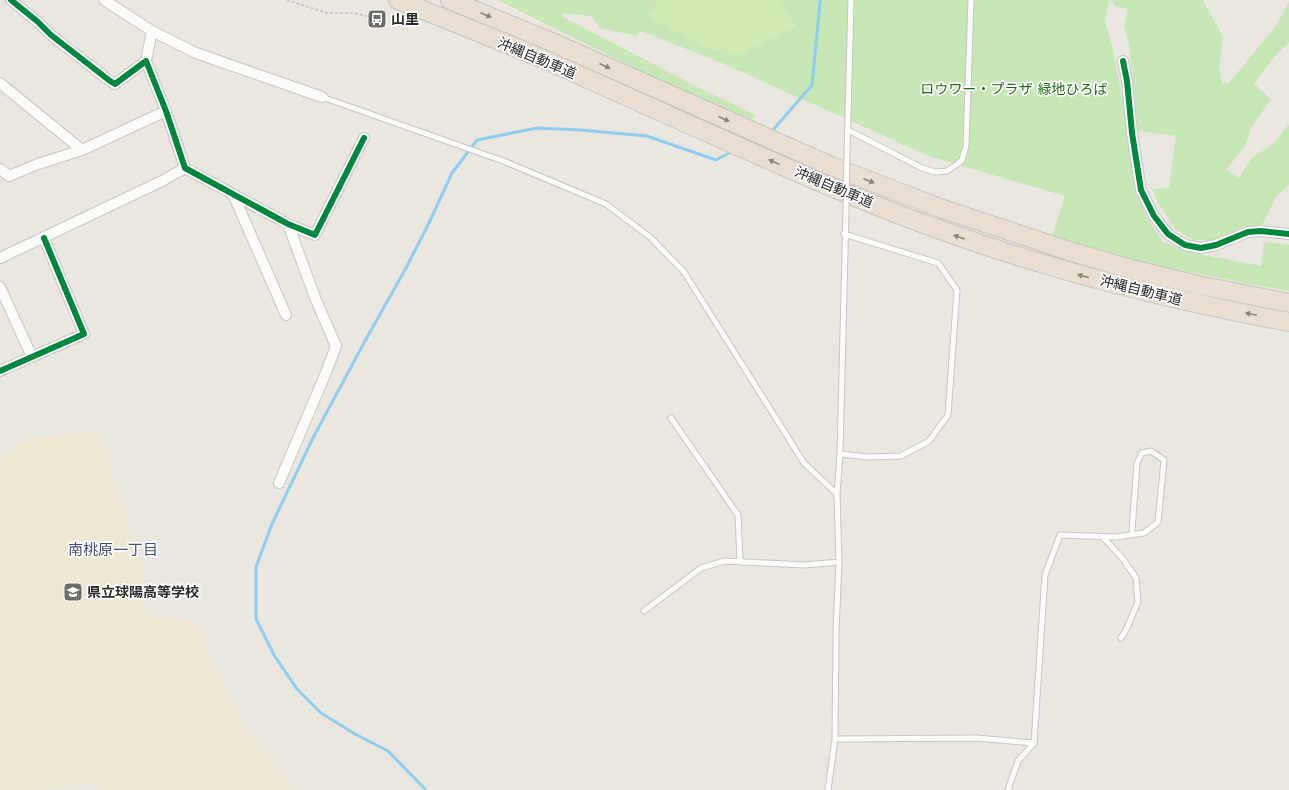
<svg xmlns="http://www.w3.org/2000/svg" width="1289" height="790" font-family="'Work Sans','Noto Sans JP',sans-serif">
<rect width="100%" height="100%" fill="#e9e7e0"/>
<path fill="#ede7d4" d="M99,432L144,569L146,615L198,622L210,658L245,728L295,790H100L92,783L31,790H0V456L33,437Z"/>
<path fill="#c7e7b7" d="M498,0H1109L1105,22L1112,45L1125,111L1132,172L1146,216L1163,242L1194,253L1261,266L1264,242L1289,245V291L1250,284L1145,263L1052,236L1065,196L929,156L722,63L641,31L637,36L600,28L591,16L563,13V17L703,90L756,115L752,119L689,95Z
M1110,0H1203L1223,37L1219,68L1222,84L1229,83L1276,26L1289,2V43C1275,54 1264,70 1254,84L1271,99L1251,128L1245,146L1226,170L1239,178L1251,159L1274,143L1289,124V185L1276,197L1262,225L1242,228L1219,240H1193L1175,229L1160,206L1152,189L1169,188L1176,136L1138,131L1129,44L1124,26L1128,9L1117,7Z"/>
<path fill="#d2ebb5" d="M659,0H780L796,26L740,55L705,48L648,17Z"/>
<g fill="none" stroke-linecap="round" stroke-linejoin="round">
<path stroke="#90ceef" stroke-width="3" d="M772,131L812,85L819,14L820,0
M426,790L388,751L355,734L321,713L297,689L274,655L256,619V567L272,524L314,436L365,341L406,268L428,225L452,173L477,140L537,128L581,130L647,136L716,160L729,153"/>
<g stroke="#c6c6c6" stroke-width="7">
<path id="lane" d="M322,97L506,162L606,204L650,237L684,272L804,463L837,494
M848,130L922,168L935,172L947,171L956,165L962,160L966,146L971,0
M847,152L851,0
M671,418L738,515L740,562
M840,454L868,457L901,456L929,441L948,415L957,290L938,263L844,234
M1103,537L1123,559L1136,578L1138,602L1126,630L1121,638
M644,611L701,568L725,561L804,565L839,562
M835,739L976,738L1034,743
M828,790L835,739L836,632L839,562L837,494L840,454L846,212
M1008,790L1018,761L1034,743L1045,575L1060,535L1116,537L1144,533L1158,522L1164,460L1151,451L1142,453L1137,463L1132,531"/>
</g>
<g stroke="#c6c6c6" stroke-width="12">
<path id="street" d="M11,0L38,22L51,35L110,81L115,84L146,61L166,111L185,168L288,224L315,235L364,138
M104,0L152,31L196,53L322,97
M146,61L152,31
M1123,61L1127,81L1132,133L1141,190L1154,216L1168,234L1185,245L1201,248L1216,245L1248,232L1261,231L1289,234
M0,83L82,150
M0,169L9,176L38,164L82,150L166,111
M233,194L286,315
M0,258L162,181L185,168
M0,287L32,357
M0,371L84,334L44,238
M279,483L325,375L336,346L316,300L288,224"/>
</g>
<g stroke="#c5c4c1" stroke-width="20">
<path id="highway" d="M398,0C448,20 498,40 548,61C595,82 641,103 688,124C770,160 853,199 938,229C1052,271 1170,300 1289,322
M450,0L554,43L831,166L943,209L1069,251L1131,269L1198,285L1289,303"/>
</g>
<path stroke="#c8c8c7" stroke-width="2" stroke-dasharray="3 2" stroke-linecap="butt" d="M287,0L327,13H354L377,19"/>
<use href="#lane" stroke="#fcfbfa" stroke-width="5"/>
<use href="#street" stroke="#fcfbfa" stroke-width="10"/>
<use href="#highway" stroke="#e9dfd3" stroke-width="18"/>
<g stroke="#c6c6c6" stroke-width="7" stroke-linecap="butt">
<path id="lane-bridge" d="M846,212L847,152"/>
</g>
<use href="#lane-bridge" stroke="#fcfbfa" stroke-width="5"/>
<g stroke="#fff" stroke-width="8">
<path id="cycleway" d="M11,0L38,22L51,35L110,81L115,84L146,61L166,111L185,168L288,224L315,235L364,138
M1123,61L1127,81L1132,133L1141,190L1154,216L1168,234L1185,245L1201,248L1216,245L1248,232L1261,231L1289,234
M0,371L84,334L44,238"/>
</g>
<use href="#cycleway" stroke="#00873e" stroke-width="6"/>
</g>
<defs><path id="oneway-solid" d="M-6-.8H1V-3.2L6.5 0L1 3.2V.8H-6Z"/></defs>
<g fill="#8a857f">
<use href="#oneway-solid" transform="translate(486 15) rotate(23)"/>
<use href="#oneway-solid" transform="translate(605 66) rotate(24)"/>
<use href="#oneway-solid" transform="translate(724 119) rotate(24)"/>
<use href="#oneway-solid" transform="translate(774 162) rotate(-156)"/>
<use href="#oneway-solid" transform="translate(869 181) rotate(21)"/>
<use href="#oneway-solid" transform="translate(959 237) rotate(-161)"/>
<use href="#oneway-solid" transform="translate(1083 276) rotate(-165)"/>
<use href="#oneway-solid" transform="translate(1251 314) rotate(-168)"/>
</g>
<defs>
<g id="bus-square" transform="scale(1)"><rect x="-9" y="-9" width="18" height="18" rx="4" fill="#6e6d6a" stroke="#fff"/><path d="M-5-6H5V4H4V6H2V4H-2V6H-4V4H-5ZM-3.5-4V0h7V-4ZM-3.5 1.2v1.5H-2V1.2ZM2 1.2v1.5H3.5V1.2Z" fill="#fff"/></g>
<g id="school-square" transform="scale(1)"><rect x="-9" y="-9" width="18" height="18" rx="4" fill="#6e6d6a" stroke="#fff"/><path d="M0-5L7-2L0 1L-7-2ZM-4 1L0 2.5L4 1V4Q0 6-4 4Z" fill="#fff"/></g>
</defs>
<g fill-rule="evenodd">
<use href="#bus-square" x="377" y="19"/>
<use href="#school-square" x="73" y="592"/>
</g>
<g text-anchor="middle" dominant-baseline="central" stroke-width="3.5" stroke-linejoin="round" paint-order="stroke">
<g font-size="14" font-weight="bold" fill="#2b2b2b" stroke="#fff" text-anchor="start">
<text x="391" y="19">山里</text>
<text x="87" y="592">県立球陽高等学校</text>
</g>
<g font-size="14" fill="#2b2b2b" stroke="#fff">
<text transform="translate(537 58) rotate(23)">沖縄自動車道</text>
<text transform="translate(834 187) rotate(23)">沖縄自動車道</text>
<text transform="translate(1141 290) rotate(14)">沖縄自動車道</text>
</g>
<g font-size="14" fill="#216c16" stroke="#fff">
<text x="1014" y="89">ロウワー・プラザ 緑地ひろば</text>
</g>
<g font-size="15" fill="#494e7e" stroke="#fff">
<text x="113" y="550">南桃原一丁目</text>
</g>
</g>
</svg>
